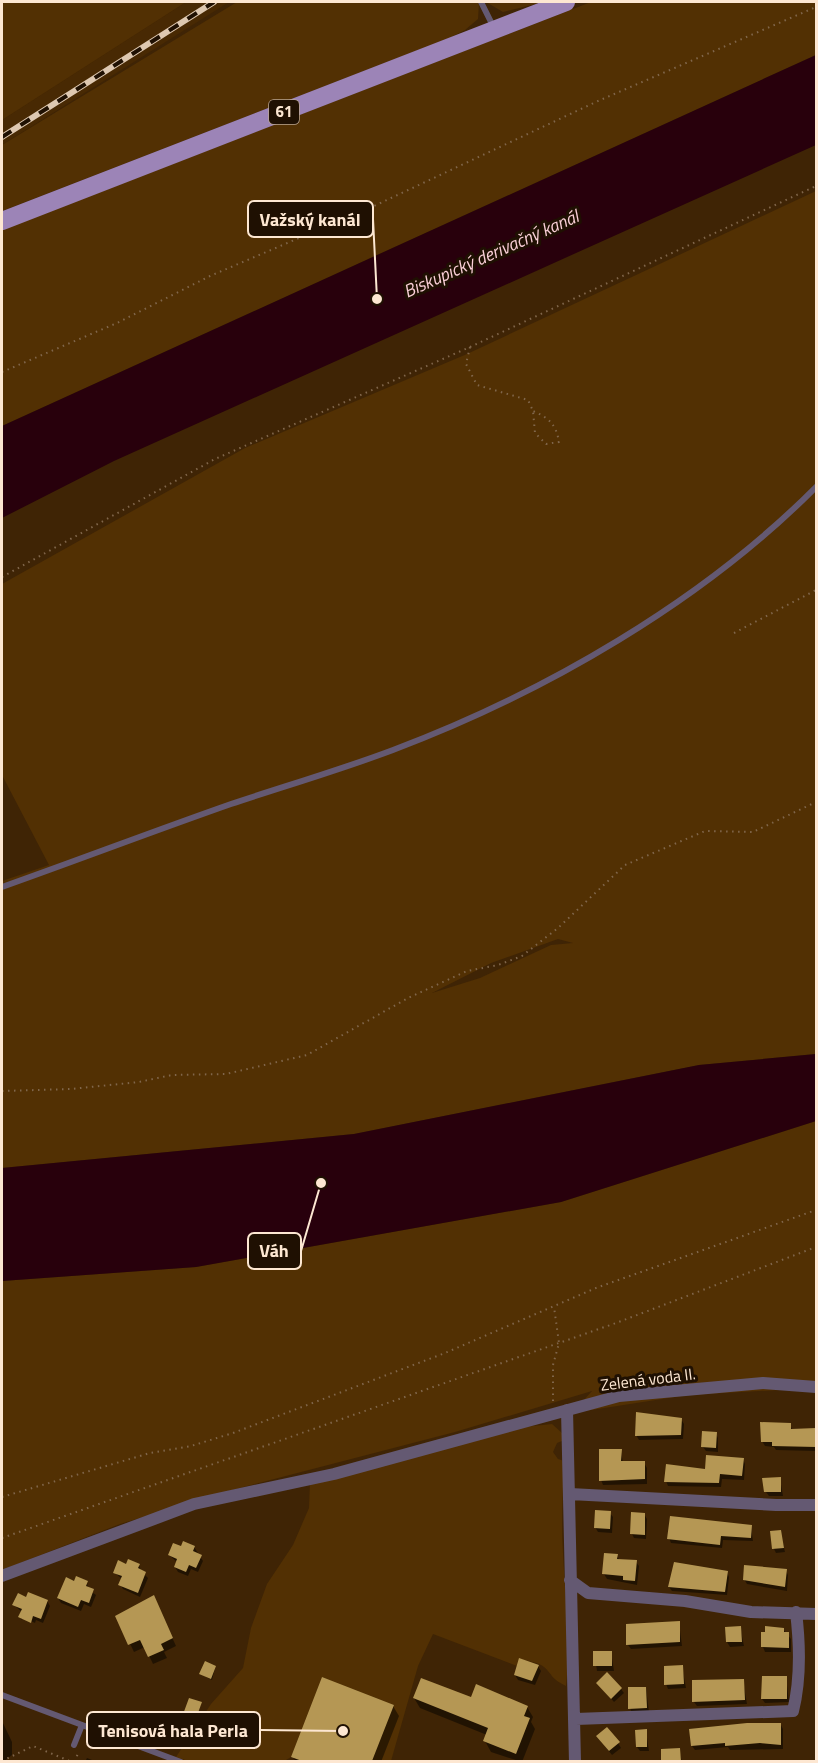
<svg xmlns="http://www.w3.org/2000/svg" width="818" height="1763" font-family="'Titillium Web',sans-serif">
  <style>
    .built { fill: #482903 }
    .green { fill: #523003; fill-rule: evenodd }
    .water { fill: #28000c }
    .shadow { fill: #0007 }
    .building { fill: #b59754 }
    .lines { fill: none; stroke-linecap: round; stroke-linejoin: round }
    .path { stroke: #80664b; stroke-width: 2; stroke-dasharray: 1.5 4.5; stroke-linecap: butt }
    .lane { stroke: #645972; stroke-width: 6 }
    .street { stroke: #645972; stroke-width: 12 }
    .primary { stroke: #9c84b7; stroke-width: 18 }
    .rail-casing { stroke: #dec8b1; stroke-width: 6 }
    .rail { stroke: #1f1002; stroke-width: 4; stroke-dasharray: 11; stroke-linecap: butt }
    .labels { text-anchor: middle; stroke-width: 6; stroke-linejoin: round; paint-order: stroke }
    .shield { fill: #1f1002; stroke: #baa694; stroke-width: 1.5 }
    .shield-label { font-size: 15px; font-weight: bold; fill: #fde7d2 }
    .street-label { font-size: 16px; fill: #fde7d2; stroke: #1f1002 }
    .water-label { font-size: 18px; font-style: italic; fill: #facfd7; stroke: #1f1002 }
    .leader { fill: none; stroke: #fde7d2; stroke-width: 2 }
    .callout-dot { fill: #fde7d2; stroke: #1f1002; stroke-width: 2 }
    .callout { fill: #1f1002; stroke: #fde7d2; stroke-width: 2 }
    .callout-label { font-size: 18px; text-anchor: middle; font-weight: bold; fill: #fde7d2 }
  </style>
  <rect width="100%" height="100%" fill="#3f2405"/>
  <path class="built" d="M186 2H229L2 145V120Z"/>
  <path class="green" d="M2 2H186L2 120Z
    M237 2 479 3 478 19 465 30 449 38 2 211V145Z
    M486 2H544L503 12Z
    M591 2H816V55L2 426V230Z
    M816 191V1054L699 1065 354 1134 2 1168V881L49 865 2 775V584L245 448 467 354ZM558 939 573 943 551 945 480 978 432 993 491 963Z
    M816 1121V1393L796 1389 688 1395 572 1413 592 1391 455 1432 232 1490 120 1524 2 1570V1281L196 1267 561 1202Z
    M552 1424 562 1433V1441L557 1443 553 1452 558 1459 564 1461C563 1491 561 1522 563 1553 565 1598 571 1641 566 1686 550 1678 554 1676 544 1667 538 1662 527 1661 520 1659L517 1666 433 1634 418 1666 391 1761H372L394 1705 322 1677 291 1757 286 1760 289 1761 191 1762 176 1757 211 1704 243 1668 251 1628 267 1584 293 1545 309 1508 310 1483 523 1427Z"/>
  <path class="water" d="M816 55V145L114 461 2 518V426Z
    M816 1054V1121L561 1202 196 1267 2 1281V1168L354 1134 699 1065Z"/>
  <path class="shadow" d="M681 1419 684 1424 683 1439 639 1440 636 1435Z
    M790 1425 793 1431 816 1430V1451L776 1450 774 1447 765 1446 762 1441Z
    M716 1434 718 1438V1452L706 1451 703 1447Z
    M621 1451 623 1463H644L647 1468V1484L603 1485 601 1480Z
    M743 1459 745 1464 744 1480 722 1479 721 1487 668 1486 666 1481Z
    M780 1479 783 1496H769L766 1492Z
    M610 1513 613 1517 612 1533 598 1532 595 1527Z
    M644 1514 647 1519 646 1539 634 1538 632 1534Z
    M751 1527 753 1541 723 1540 722 1548 671 1543 669 1538Z
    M780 1531 785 1552 776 1553 774 1549Z
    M194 1547 203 1561 198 1572 191 1569 188 1576 178 1572 175 1567 177 1562 169 1555Z
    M617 1556 620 1561 636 1562 639 1566 637 1585 607 1579 604 1574Z
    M675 1563 727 1572 729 1577 727 1595 672 1591 669 1587Z
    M139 1565 141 1571 148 1578 140 1597 123 1589 120 1584 122 1579 114 1572 127 1566Z
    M786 1571 788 1575 787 1591 747 1584 744 1579Z
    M87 1582 88 1589 96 1595 91 1607 84 1604 81 1611 61 1603 58 1598 75 1583Z
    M27 1599 47 1601 50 1606 43 1623 36 1620 35 1623 22 1617V1620L20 1617 22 1612 14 1605Z
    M157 1605 176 1646 164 1652 167 1658 153 1664 145 1647 134 1652 117 1617Z
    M679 1623 682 1646 631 1649 628 1645Z
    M740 1627 744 1646 730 1647 727 1642Z
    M783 1629 791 1639V1652H765L763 1647Z
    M594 1652H611L614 1671H597Z
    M538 1666 541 1671 535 1685 518 1680 515 1675Z
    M682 1667 686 1688 668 1689 666 1684Z
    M215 1668 212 1680 201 1674Z
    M786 1677 789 1702 765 1703 762 1699Z
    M743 1681 747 1704 697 1706 694 1702Z
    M598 1683 621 1689 624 1693 614 1702Z
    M646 1688 649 1712 632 1713 630 1708Z
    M414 1698 472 1699 527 1707 533 1717 531 1722 535 1729 522 1762 491 1752 485 1741 487 1735 420 1708Z
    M201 1704 195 1722 184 1718 183 1717Z
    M393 1706 399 1716 381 1762H296L293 1757Z
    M2 1721 12 1742V1755L3 1762Z
    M781 1725 783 1729V1749L730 1750 728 1747 695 1750 692 1746Z
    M646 1731 649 1751H640L637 1747Z
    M601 1741 618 1743 621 1748 612 1755Z
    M663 1750H679L682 1762H663Z
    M87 1758 97 1762H85Z"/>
  <path class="building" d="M636 1412 682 1418 681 1435 635 1436Z
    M760 1422 791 1423V1429L816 1428V1447L772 1446V1442H761Z
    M702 1431 717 1432 716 1448 701 1447Z
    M599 1449H622L621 1461H645V1479L599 1481Z
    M706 1455 744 1458 742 1476 720 1474 719 1483 664 1482 666 1464 705 1469Z
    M781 1477V1492H764L762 1478Z
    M595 1510 611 1511 610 1529 594 1528Z
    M631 1512 645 1513V1535L630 1534Z
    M670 1516 752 1525 751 1538 721 1536 720 1545 667 1539Z
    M781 1530 784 1548 772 1549 770 1531Z
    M183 1541 195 1546 193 1551 202 1555 196 1568 189 1565 186 1572 174 1567 177 1559 168 1555 173 1543 181 1546Z
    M604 1553 618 1554 617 1559 637 1560 635 1581 623 1580V1576L602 1574Z
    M128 1559 140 1564 138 1568 146 1572 138 1593 118 1585 122 1576 113 1573 118 1560 126 1564Z
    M674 1562 728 1571 725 1592 668 1587Z
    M744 1565 787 1569 785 1587 743 1580Z
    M76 1576 88 1581 86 1586 94 1589 89 1603 81 1600 78 1607 57 1598 66 1577 74 1581Z
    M28 1592 48 1600 41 1619 33 1616 31 1623 18 1617 22 1609 12 1605 18 1593 26 1597Z
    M154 1595 173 1638 161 1644 164 1650 148 1657 140 1640 128 1645 115 1616Z
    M680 1621V1642L626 1645V1624Z
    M741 1626 742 1642H726L725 1627Z
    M765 1626 784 1628V1632H789V1648L761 1647V1632H765Z
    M593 1651H612V1666H593Z
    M519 1658 539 1665 532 1681 514 1675Z
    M205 1661 216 1666 211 1679 199 1674Z
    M683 1665 684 1684 664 1685V1666Z
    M607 1672 622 1688 611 1699 596 1683Z
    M762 1676H787V1699H761Z
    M322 1677 394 1705 372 1761H302L291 1757Z
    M421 1678 471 1697 476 1684 528 1706 524 1716 530 1718 516 1754 483 1741 488 1728 413 1698Z
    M744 1679 745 1700 692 1702V1680Z
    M628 1687H646L647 1708 628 1709Z
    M189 1698 202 1702 195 1721 182 1717Z
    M747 1723H781V1745L760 1743 725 1746V1743L691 1746 689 1729Z
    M607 1727 620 1742 609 1751 596 1736Z
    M647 1729V1747H636L635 1730Z
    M680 1748 681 1761H661V1749Z"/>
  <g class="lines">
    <path class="path" d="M470 347 466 364 477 385 528 400 533 411 535 433 546 444 559 442C556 424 549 418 533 411
      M2 372 117 323 210 276 374 206 598 101 816 7
      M2 577 215 459 470 347 816 186
      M734 633 816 590
      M2 1091 71 1089 139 1082 172 1075 226 1074 307 1055 408 998 467 971 498 965 522 956 558 928 625 865 705 831 753 832 816 802
      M553 1401V1365L559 1343 554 1307
      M2 1497 150 1453 191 1446 233 1433 445 1353 596 1288 816 1210
      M2 1538 616 1323 816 1247
      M2 1761 33 1746 72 1762
      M75 1762 78 1753"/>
    <path class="lane" d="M481 2 494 28
      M2 887C78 860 154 831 231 804 285 786 340 770 393 750 544 693 702 602 816 487
      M2 1695 181 1762
      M74 1745 82 1725"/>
    <path class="street" d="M567 1410 575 1762
      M570 1494 776 1505H816
      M2 1576 194 1504 334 1474 619 1396 763 1383 816 1387
      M570 1580 588 1593 685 1601 751 1612 816 1614
      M576 1719 793 1711C801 1679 800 1645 796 1612"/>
    <path class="primary" d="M2 221 566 2"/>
    <defs>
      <path id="rail" d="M2 137 214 2"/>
    </defs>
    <use href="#rail" class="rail-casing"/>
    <use href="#rail" class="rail"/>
  </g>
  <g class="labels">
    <rect class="shield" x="269" y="100" width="30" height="24" rx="4.5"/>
    <g class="shield-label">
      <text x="284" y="117">61</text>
    </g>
    <g class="street-label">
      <text transform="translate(648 1379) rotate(-7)" y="6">Zelená voda II.</text>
    </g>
    <g class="water-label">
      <text transform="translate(491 254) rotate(-24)" y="6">Biskupický derivačný kanál</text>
    </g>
  </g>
  <path class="leader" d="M377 299L373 219M321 1183L301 1251M343 1731L260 1730"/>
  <g class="callout-dot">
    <circle cx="377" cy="299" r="6"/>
    <circle cx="321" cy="1183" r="6"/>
    <circle cx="343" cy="1731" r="6"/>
  </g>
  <g class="callout">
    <rect x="248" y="201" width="125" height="36" rx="6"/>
    <rect x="248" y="1233" width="53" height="36" rx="6"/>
    <rect x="87" y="1712" width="173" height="36" rx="6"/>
  </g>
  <g class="callout-label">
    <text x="310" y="226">Važský kanál</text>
    <text x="274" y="1257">Váh</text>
    <text x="173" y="1737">Tenisová hala Perla</text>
  </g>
  <rect width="818" height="1763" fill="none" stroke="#fde7d2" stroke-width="6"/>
</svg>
